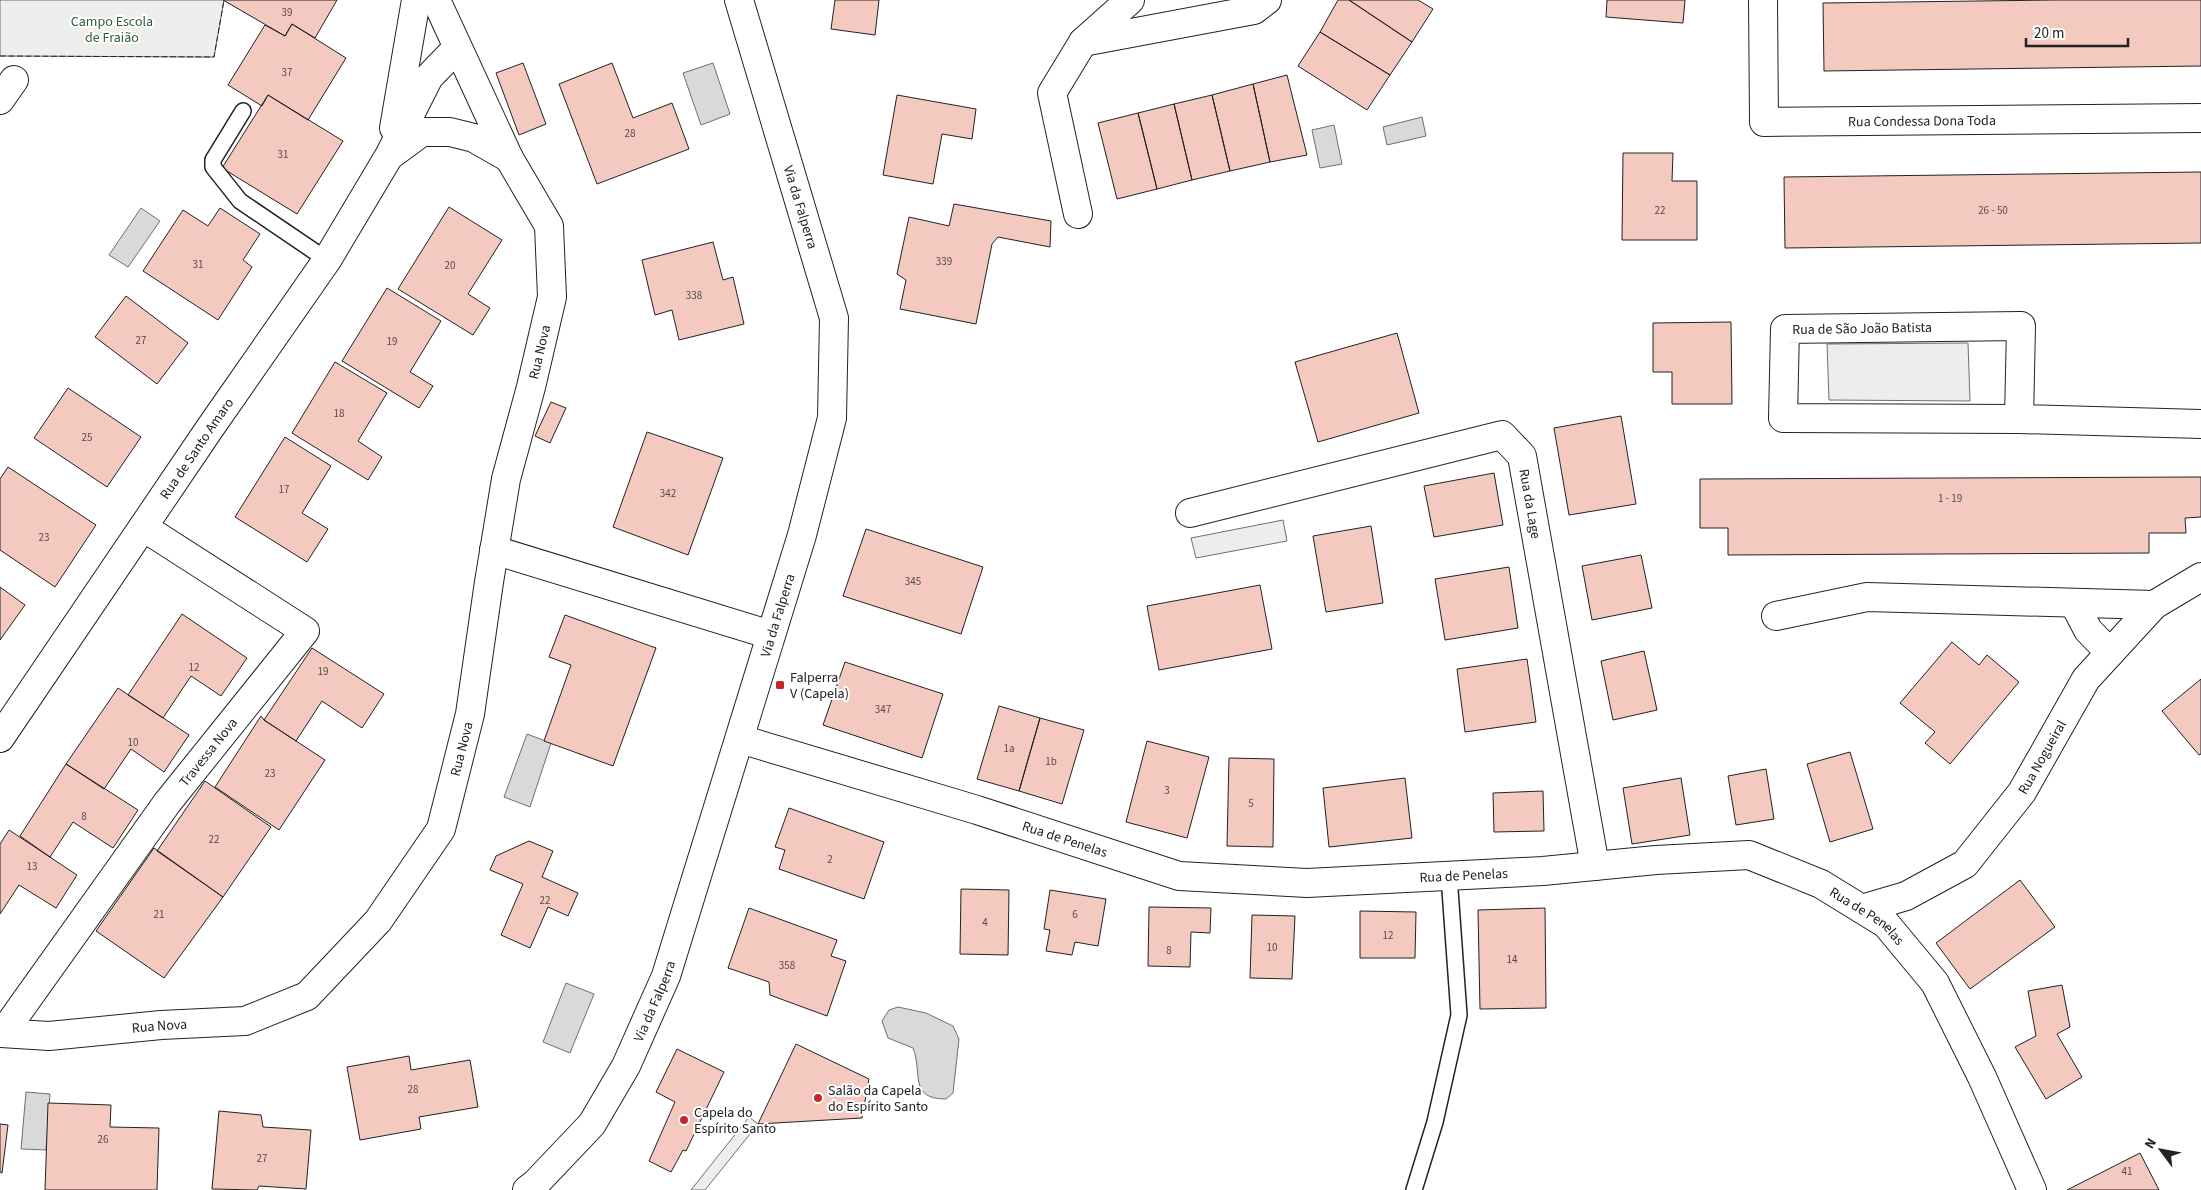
<svg xmlns="http://www.w3.org/2000/svg" width="2201" height="1190" font-family="'Source Sans 3',sans-serif">
  <style>
    .green { fill: #eee; stroke: #6f6f6f }
    .parking { fill: #ededed; stroke: #6f6f6f }
    .water { fill: #d9d9d9; stroke: #6f6f6f }
    .building { fill: #f3c9c0; stroke: #222 }
    .lines { fill: none; stroke-linecap: round; stroke-linejoin: round }
    .service-casing { stroke: #222; stroke-width: 18 }
    .minor-casing { stroke: #222; stroke-width: 30 }
    .secondary-casing { stroke: #222; stroke-width: 30 }
    .service { stroke: #fff; stroke-width: 15 }
    .minor { stroke: #fff; stroke-width: 28 }
    .secondary { stroke: #fff; stroke-width: 28 }
    .fence { stroke: #222; stroke-width: 1; stroke-dasharray: 6 2.5; stroke-linecap: butt }
    .poi-dot { fill: #c62828; stroke: #fff; stroke-width: 2 }
    .labels { text-anchor: middle; stroke-width: 4; stroke-linejoin: round; paint-order: stroke }
    .number-label { font-size: 11px; fill: #564c4a }
    .park-label { font-size: 14px; fill: #2f5e38; stroke: #fff }
    .street-label { font-size: 14px; fill: #222; stroke: #fff }
    .poi-label { font-size: 14px; fill: #222; stroke: #fff; text-anchor: start }
  </style>
  <rect width="100%" height="100%" fill="#fff"/>
  <path class="green" d="M0 0H224L214 57 0 56Z
    M749 1117 758 1124 705 1190H691Z"/>
  <path class="parking" d="M1968 343 1970 401 1829 400 1827 344Z
    M1283 520 1287 541 1196 558 1191 538Z"/>
  <path class="water" d="M713 63 730 114 701 125 683 73Z
    M1422 117 1426 136 1387 145 1383 127Z
    M1334 125 1342 164 1320 168 1312 130Z
    M141 208 160 221 128 267 109 255Z
    M527 734 551 743 530 807 504 797Z
    M566 983 594 994 570 1053 543 1042Z
    M898 1007 926 1013 953 1026 959 1039 953 1093 946 1099C908 1099 923 1073 913 1048L888 1038 882 1021 889 1010Z
    M26 1092 50 1094 46 1150 21 1149Z"/>
  <path class="building" d="M223 0H337L315 38 292 24 285 36Z
    M835 0H879L875 35 831 29Z
    M1338 0H1349L1412 42 1390 75 1320 32Z
    M1349 0H1418L1433 9 1412 42Z
    M1607 0H1685L1683 23 1606 17Z
    M2055 0H2201V66L1824 71 1823 3Z
    M292 24 346 58 308 120 268 95 262 106 228 85 265 25 285 36Z
    M1320 32 1390 75 1367 110 1298 66Z
    M523 63 546 124 519 135 496 73Z
    M612 63 633 118 672 103 689 149 597 184 559 84Z
    M1287 75 1307 155 1270 162 1253 84Z
    M1253 84 1270 162 1230 171 1212 95Z
    M268 95 343 141 297 214 222 168Z
    M897 95 976 109 972 139 942 134 933 184 883 175Z
    M1212 95 1230 171 1192 180 1174 104Z
    M1174 104 1192 180 1157 189 1138 113Z
    M1138 113 1157 189 1117 199 1098 123Z
    M1623 153H1673L1672 181H1697V240H1622Z
    M2201 172V243L1785 248 1784 177Z
    M954 204 1051 221 1050 247 998 237 992 244 976 324 900 309 906 280 897 274 909 217 949 226Z
    M449 207 502 240 468 294 490 308 473 335 398 289Z
    M220 208 260 234 243 260 252 267 218 320 143 271 183 210 208 226Z
    M713 242 723 280 733 277 744 324 679 340 672 310 655 315 642 260Z
    M387 288 441 321 410 372 433 386 419 408 342 361Z
    M126 296 188 343 157 384 95 337Z
    M1731 322 1732 404H1672V372H1653V323Z
    M1397 333 1419 413 1318 442 1295 362Z
    M335 362 387 393 358 441 382 457 368 480 292 433Z
    M68 388 141 437 107 487 34 438Z
    M551 402 566 408 550 443 535 436Z
    M1621 416 1636 504 1569 515 1554 428Z
    M647 432 723 458 688 555 613 527Z
    M285 437 331 466 302 513 328 529 307 562 235 517Z
    M8 467 96 525 55 587 0 550V479Z
    M1494 473 1503 525 1434 537 1424 486Z
    M2201 477V517L2185 518 2186 533H2149V553L1728 555V528H1700V479Z
    M1371 526 1383 603 1326 612 1313 536Z
    M866 529 983 567 961 634 843 596Z
    M1641 555 1652 608 1592 620 1582 566Z
    M1509 567 1518 628 1445 640 1435 579Z
    M1260 585 1272 649 1159 670 1147 606Z
    M0 587 25 605 0 640Z
    M182 614 247 658 221 696 191 676 163 718 128 695Z
    M565 615 656 648 613 766 544 741 571 665 549 657Z
    M1952 642 1979 665 1987 655 2019 682 1950 764 1925 743 1935 732 1900 703Z
    M312 648 384 694 362 728 322 701 296 741 264 720Z
    M1644 651 1657 710 1613 720 1601 661Z
    M1527 659 1536 722 1465 732 1457 669Z
    M845 662 943 694 922 758 823 725Z
    M2201 679V754L2199 755 2162 711Z
    M118 688 189 735 164 772 131 749 104 789 66 764Z
    M999 706 1040 718 1019 791 977 779Z
    M261 716 264 720 325 760 279 830 215 787Z
    M1040 718 1084 730 1062 804 1019 791Z
    M1147 741 1209 757 1187 838 1126 822Z
    M1850 752 1873 829 1830 842 1807 764Z
    M1229 758 1274 759 1273 847 1227 846Z
    M66 764 138 810 113 848 73 822 50 857 20 836Z
    M1766 769 1774 819 1736 825 1728 776Z
    M1405 778 1412 838 1329 847 1323 788Z
    M1681 778 1690 835 1632 844 1623 788Z
    M205 781 271 827 223 897 157 851Z
    M1543 791 1544 831 1494 832 1493 793Z
    M789 808 884 842 864 899 779 869 785 850 775 847Z
    M9 830 77 875 56 908 19 885 0 914V844Z
    M529 841 553 851 542 877 578 893 568 916 548 907 530 948 501 935 523 884 490 870 496 856Z
    M154 848 223 897 164 978 96 931Z
    M2020 880 2055 927 1970 989 1936 943Z
    M961 889 1009 890 1008 955 960 954Z
    M1050 890 1106 899 1098 946 1075 942 1072 955 1046 951 1050 930 1044 929Z
    M1149 907 1211 908 1210 933 1191 932 1190 967 1148 966Z
    M749 908 837 940 831 956 846 961 827 1016 770 995 769 982 728 968Z
    M1545 908 1546 1008 1480 1009 1478 910Z
    M1360 911 1416 912 1415 958H1360Z
    M1252 915 1295 916 1292 979 1250 978Z
    M2062 985 2070 1027 2057 1034 2082 1077 2046 1099 2015 1047 2036 1036 2028 991Z
    M796 1044 869 1079 862 1118 758 1124Z
    M677 1049 724 1072 686 1151 683 1150 671 1172 649 1161 675 1102 656 1092Z
    M409 1056 411 1070 470 1060 478 1107 419 1117 421 1129 360 1140 347 1067Z
    M48 1103 111 1105 110 1127 159 1128 157 1190H45Z
    M219 1111 261 1115 263 1127 311 1130 306 1189 259 1186 257 1190 212 1189Z
    M0 1124 8 1125 2 1173 0 1172Z
    M2140 1153 2159 1190H2067Z"/>
  <g class="lines">
    <defs>
      <path id="service" d="M243 111 213 160V167L240 201 327 260
        M1414 1190 1435 1122 1459 1015 1449 876"/>
      <g id="minor">
        <path id="s1" d="M1763 0 1764 122 2201 118"/>
        <path d="M1083 42 1254 10 1267 0"/>
        <path d="M0 100 14 80"/>
        <path d="M394 128 416 0"/>
        <path d="M392 154 422 132H450L474 138 509 158 436 0"/>
        <path d="M1078 214 1052 93 1083 42 1130 0"/>
        <path d="M2019 419 2021 326 1785 329 1783 418 2019 419 2201 424"/>
        <path id="s2" d="M1190 513 1502 435 1522 456 1595 866"/>
        <path d="M494 550 771 635"/>
        <path d="M2074 603 2088 630 2110 653"/>
        <path d="M1776 616 1867 597 2154 605"/>
        <path id="s3" d="M0 738 210 428 327 260 389 156 429 77 457 48"/>
        <path id="s4" d="M740 739 977 810 1179 876 1307 883 1543 871 1656 860 1749 855 1821 884 1886 924 1935 983 1982 1077 2032 1190"/>
        <path id="s5" d="M1862 909 1906 896 1965 864 2022 792 2086 679 2154 605 2201 577"/>
        <path id="s6" d="M0 1033 49 1036 161 1025 245 1021 307 996 378 921 441 829 470 714 489 582 506 479 531 387 552 297 549 226 509 158"/>
        <path id="s7" d="M3 1033 167 803 305 631 143 527"/>
      </g>
      <g id="secondary">
        <path id="s8" d="M527 1190 536 1183 592 1124 626 1066 666 976 802 535 832 418 834 318 739 0"/>
      </g>
    </defs>
    <use href="#service" class="service-casing"/>
    <use href="#minor" class="minor-casing"/>
    <use href="#secondary" class="secondary-casing"/>
    <use href="#service" class="service"/>
    <use href="#minor" class="minor"/>
    <use href="#secondary" class="secondary"/>
    <path class="fence" d="M0 56 214 57 224 0"/>
  </g>
  <g class="poi-dot">
    <rect x="775" y="680" width="10" height="10" rx="2.5"/>
    <circle cx="818" cy="1098" r="5"/>
    <circle cx="684" cy="1120" r="5"/>
  </g>
  <g class="labels">
    <g class="number-label">
      <text x="287" y="16">39</text>
      <text x="287" y="76">37</text>
      <text x="630" y="137">28</text>
      <text x="283" y="158">31</text>
      <text x="1660" y="214">22</text>
      <text x="1993" y="214">26 - 50</text>
      <text x="944" y="265">339</text>
      <text x="198" y="268">31</text>
      <text x="450" y="269">20</text>
      <text x="694" y="299">338</text>
      <text x="141" y="344">27</text>
      <text x="392" y="345">19</text>
      <text x="339" y="417">18</text>
      <text x="87" y="441">25</text>
      <text x="284" y="493">17</text>
      <text x="668" y="497">342</text>
      <text x="1950" y="502">1 - 19</text>
      <text x="44" y="541">23</text>
      <text x="913" y="585">345</text>
      <text x="194" y="671">12</text>
      <text x="323" y="675">19</text>
      <text x="883" y="713">347</text>
      <text x="133" y="746">10</text>
      <text x="1009" y="752">1a</text>
      <text x="1051" y="765">1b</text>
      <text x="270" y="777">23</text>
      <text x="1167" y="794">3</text>
      <text x="1251" y="807">5</text>
      <text x="84" y="820">8</text>
      <text x="214" y="843">22</text>
      <text x="830" y="863">2</text>
      <text x="32" y="870">13</text>
      <text x="545" y="904">22</text>
      <text x="159" y="918">21</text>
      <text x="1075" y="918">6</text>
      <text x="985" y="926">4</text>
      <text x="1388" y="939">12</text>
      <text x="1272" y="951">10</text>
      <text x="1169" y="954">8</text>
      <text x="1512" y="963">14</text>
      <text x="787" y="969">358</text>
      <text x="413" y="1093">28</text>
      <text x="103" y="1143">26</text>
      <text x="262" y="1162">27</text>
      <text x="2127" y="1175">41</text>
    </g>
    <g class="park-label">
      <text x="112" y="26">Campo Escola<tspan x="112" dy="16">de Fraião</tspan></text>
    </g>
    <g class="street-label">
      <text dy="5" stroke="none"><textPath href="#s1" startOffset="280">Rua Condessa Dona Toda</textPath></text>
      <text transform="translate(801 207) rotate(73)" y="5">Via da Falperra</text>
      <text transform="translate(1862 328) rotate(-1)" y="5">Rua de São João Batista</text>
      <text dy="5" stroke="none"><textPath href="#s6" startOffset="1015">Rua Nova</textPath></text>
      <text dy="5" stroke="none"><textPath href="#s3" startOffset="350">Rua de Santo Amaro</textPath></text>
      <text dy="5" stroke="none"><textPath href="#s2" startOffset="399">Rua da Lage</textPath></text>
      <text dy="5" stroke="none"><textPath href="#s8" startOffset="636">Via da Falperra</textPath></text>
      <text dy="5" stroke="none"><textPath href="#s6" startOffset="610">Rua Nova</textPath></text>
      <text dy="5" stroke="none"><textPath href="#s7" startOffset="348">Travessa Nova</textPath></text>
      <text dy="5" stroke="none"><textPath href="#s5" startOffset="245">Rua Nogueiral</textPath></text>
      <text dy="5" stroke="none"><textPath href="#s4" startOffset="340">Rua de Penelas</textPath></text>
      <text dy="5" stroke="none"><textPath href="#s4" startOffset="745">Rua de Penelas</textPath></text>
      <text dy="5" stroke="none"><textPath href="#s4" startOffset="1165">Rua de Penelas</textPath></text>
      <text dy="5" stroke="none"><textPath href="#s8" startOffset="231">Via da Falperra</textPath></text>
      <text dy="5" stroke="none"><textPath href="#s6" startOffset="160">Rua Nova</textPath></text>
    </g>
    <g class="poi-label">
      <text x="790" y="682">Falperra<tspan x="790" dy="16">V (Capela)</tspan></text>
      <text x="828" y="1095">Salão da Capela<tspan x="828" dy="16">do Espírito Santo</tspan></text>
      <text x="694" y="1117">Capela do<tspan x="694" dy="16">Espírito Santo</tspan></text>
    </g>
  </g>
  <g transform="translate(2161 1150) rotate(302)" stroke="#ffffff" stroke-width="4" paint-order="stroke">
  <path d="M0-4L9 19L0 12L-9 19Z" fill="#222222"/>
  <text y="-8" font-size="14" font-weight="bold" text-anchor="middle" fill="#222222">N</text>
  </g>
  <path d="M2026 38v8h102v-8" fill="none" stroke="#222222" stroke-width="2.5"/>
  <text x="2034" y="38" font-size="15" fill="#222222" stroke="#ffffff" stroke-width="4" paint-order="stroke">20 m</text>
</svg>
